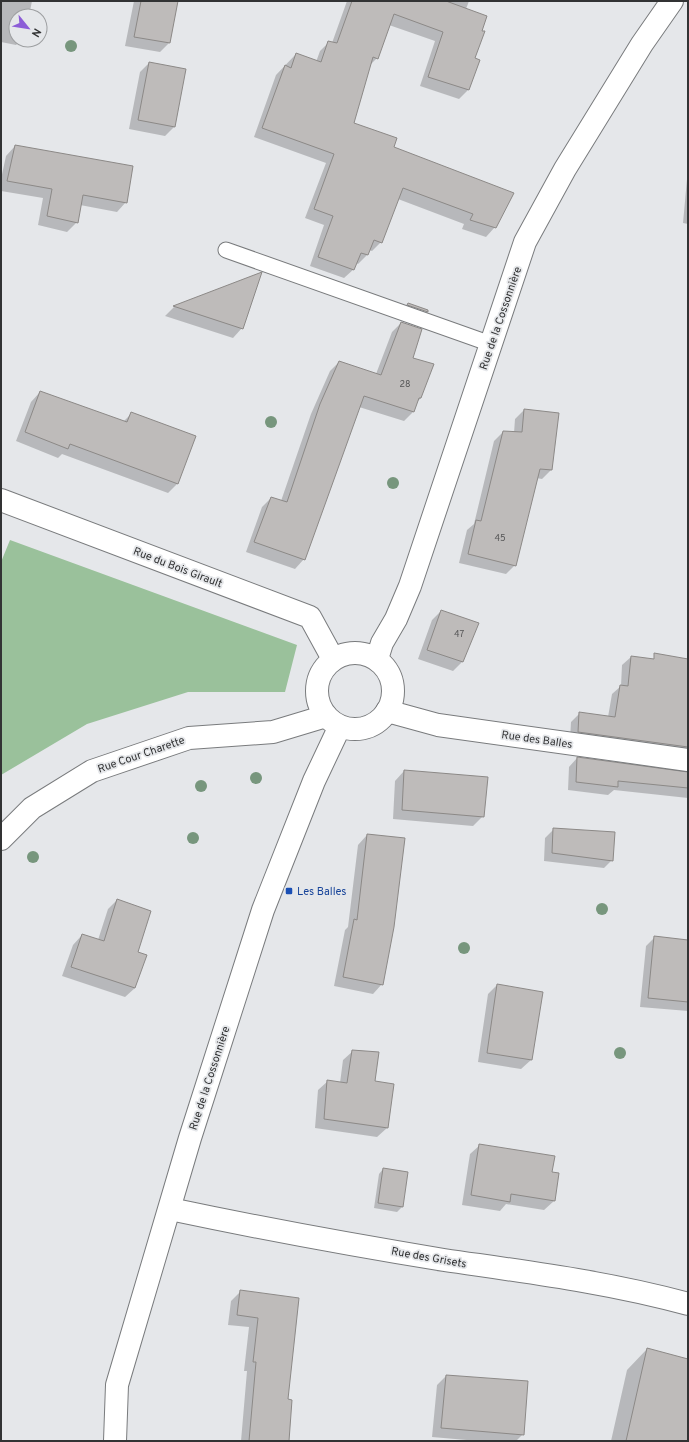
<svg xmlns="http://www.w3.org/2000/svg" width="689" height="1442" font-family="Overpass,sans-serif">
  <style>
    .grass { fill: #9ac19b }
    .shadow { fill: #0003 }
    .building { fill: #bebbba; stroke: #8c8987 }
    .lines { fill: none; stroke-linecap: round; stroke-linejoin: round }
    .lane-casing { stroke: #797b7d; stroke-width: 17 }
    .street-casing { stroke: #797b7d; stroke-width: 24 }
    .secondary-casing { stroke: #797b7d; stroke-width: 24 }
    .lane { stroke: #fff; stroke-width: 15 }
    .street { stroke: #fff; stroke-width: 22 }
    .secondary { stroke: #fff; stroke-width: 22 }
    .tree { fill: #77967d }
    .transit-dot { fill: #1a4fb4; stroke: #e5e7ea; stroke-width: 1.5 }
    .labels { text-anchor: middle; stroke-width: 3.5; stroke-linejoin: round; paint-order: stroke }
    .number-label { font-size: 9px; fill: #555556 }
    .street-label { font-size: 11px; fill: #323334; stroke: #e5e7ea }
    .transit-label { font-size: 11px; fill: #164399; stroke: #e5e7ea; text-anchor: start }
  </style>
  <rect width="100%" height="100%" fill="#e5e7ea"/>
  <path class="grass" d="M10 540 297 645 285 692H188L87 724 1 775V562Z"/>
  <path class="shadow" d="M1 1H32L29 16H16V40H21L16 45 1 42Z
    M134 1H177L169 43 160 52 125 46Z
    M347 1H469L466 9 474 59 479 61 468 90 459 99 420 86 435 41 389 25 377 58 370 65 352 124 393 148 495 227 486 237 462 229 464 224 398 199 381 242 372 251 369 250 367 255 358 264 356 263 354 269 344 278 310 266 324 225 305 218 326 163 254 137 276 75 296 54 316 62 320 51 329 42 332 43Z
    M149 63 174 127 165 136 129 129 140 72Z
    M15 146 126 202 117 212 80 205 77 222 67 232 38 225 43 198 1 191V179L6 156Z
    M688 168V224L683 223Z
    M260 274 242 328 233 338 165 316 174 307Z
    M401 323 421 398 417 402 413 412 404 421 359 407 304 559 295 569 246 552 262 507 271 498 281 501 311 414 330 371 339 362 376 374 392 332Z
    M40 392 123 422 131 414 195 437 177 484 168 493 62 454 58 458 16 441 31 402Z
    M524 410 558 414 551 470 542 479 536 478 515 565 506 574 459 563 467 530 474 524 494 441 503 432 514 433 515 419Z
    M441 611 463 661 453 671 418 659 432 620Z
    M631 657 688 669V760L570 740 571 722 580 713 608 717 612 694 621 686 622 665Z
    M577 758 688 773V798L614 790 608 795 568 790 569 767Z
    M404 771 483 816 473 826 393 819 395 781Z
    M554 829 612 860 604 868 544 861 545 838Z
    M367 835 382 984 373 994 334 986 345 930 348 927 358 845Z
    M117 900 137 953 135 988 125 997 62 976 73 945 82 935 98 940 108 909Z
    M655 937 688 941V1011L640 1007 646 946Z
    M497 985 531 1060 521 1069 478 1062 488 994Z
    M353 1051 374 1082 393 1085 387 1128 377 1137 315 1128 318 1090 328 1081 340 1083 343 1060Z
    M480 1145 551 1173 554 1201 544 1210 506 1204 500 1211 462 1205 470 1154Z
    M383 1169 407 1173 402 1207 397 1212 374 1208 379 1174Z
    M241 1291 298 1299 287 1400 288 1441H241L247 1371H244L249 1327 228 1325 231 1301Z
    M647 1349 688 1360V1441H611L627 1370Z
    M446 1376 523 1434 516 1441H478L432 1437 437 1385Z"/>
  <path class="building" d="M141 1H178L170 43 134 37Z
    M352 1H446L487 16 482 31H485L475 58 480 60 469 90 428 77 443 32 394 14 378 59 373 57 354 123 397 138 394 147 514 193 496 228 470 220 473 214 403 188 382 243 374 240 368 255 361 253 354 270 318 257 333 216 314 209 334 154 262 128 285 65 291 68 296 53 321 62 328 41 337 43Z
    M149 62 186 69 175 127 138 120Z
    M15 145 133 166 127 203 83 195 78 223 47 216 52 189 7 181Z
    M262 272 243 329 173 306Z
    M408 303 428 310V312L407 305Z
    M401 322 422 329 413 358 434 364 421 398H419L414 412 364 396 305 560 254 542 271 497 287 502 320 404 339 361 381 375Z
    M40 391 127 422 131 412 196 436 178 484 70 444 68 449 25 432Z
    M524 409 559 413 552 470 540 469 516 566 468 554 476 520 481 521 503 431 522 432Z
    M441 610 479 623 463 662 427 650Z
    M654 653 688 659V747L578 732 579 712 615 717 620 685 628 686 631 656 654 659Z
    M577 757 688 772V788L618 781V787L576 782Z
    M404 770 488 777 484 817 402 810Z
    M553 828 615 832 613 861 552 853Z
    M367 834 405 838 394 927 383 985 343 977 354 919 357 920Z
    M117 899 151 911 138 952 147 955 135 988 71 967 82 934 104 941Z
    M654 936 688 940V1002L648 998Z
    M497 984 543 992 532 1060 487 1053Z
    M352 1050 379 1052 375 1081 394 1084 388 1128 324 1119 327 1080 347 1083Z
    M479 1144 555 1156 552 1172 559 1173 555 1201 511 1194 510 1202 471 1195Z
    M383 1168 408 1172 403 1207 378 1203Z
    M240 1290 299 1298 288 1399 292 1400 289 1441H249L256 1362H253L258 1318 237 1315Z
    M647 1348 688 1359V1441H626Z
    M446 1375 528 1381 524 1435 441 1428Z"/>
  <g class="lines">
    <defs>
      <path id="lane" d="M226 250 491 344"/>
      <path id="street" d="M387 711 438 725 688 760
        M1 839 32 808 92 771 189 738 273 732 326 716
        M170 1209C260 1228 352 1245 444 1260 526 1272 608 1282 688 1304"/>
      <path id="secondary" d="M1 500 310 617 333 659
        M317 691a38 38 0 1 1 76 0a38 38 0 1 1-76 0Z
        M377 659 382 643 396 619 410 586 525 242 565 169 642 44 672 1
        M115 1441 117 1385 190 1138 263 910 314 781 340 726"/>
    </defs>
    <use href="#lane" class="lane-casing"/>
    <use href="#street" class="street-casing"/>
    <use href="#secondary" class="secondary-casing"/>
    <use href="#lane" class="lane"/>
    <use href="#street" class="street"/>
    <use href="#secondary" class="secondary"/>
  </g>
  <g class="tree">
    <circle cx="71" cy="46" r="6"/>
    <circle cx="271" cy="422" r="6"/>
    <circle cx="393" cy="483" r="6"/>
    <circle cx="256" cy="778" r="6"/>
    <circle cx="201" cy="786" r="6"/>
    <circle cx="193" cy="838" r="6"/>
    <circle cx="33" cy="857" r="6"/>
    <circle cx="602" cy="909" r="6"/>
    <circle cx="464" cy="948" r="6"/>
    <circle cx="620" cy="1053" r="6"/>
  </g>
  <rect class="transit-dot" x="285" y="887" width="8" height="8" rx="2"/>
  <g class="labels">
    <g class="number-label">
      <text x="405" y="387">28</text>
      <text x="500" y="541">45</text>
      <text x="459" y="637">47</text>
    </g>
    <g class="street-label">
      <text transform="translate(500 318) rotate(-71)" y="4">Rue de la Cossonnière</text>
      <text transform="translate(178 567) rotate(21)" y="4">Rue du Bois Girault</text>
      <text transform="translate(537 739) rotate(8)" y="4">Rue des Balles</text>
      <text transform="translate(141 754) rotate(-19)" y="4">Rue Cour Charette</text>
      <text transform="translate(209 1078) rotate(-72)" y="4">Rue de la Cossonnière</text>
      <text transform="translate(429 1257) rotate(10)" y="4">Rue des Grisets</text>
    </g>
    <g class="transit-label">
      <text x="297" y="895">Les Balles</text>
    </g>
  </g>
  <rect width="689" height="1442" fill="none" stroke="#323334" stroke-width="4"/>
  <g transform="translate(28 28) rotate(120)"><circle r="19" fill="#e5e7ea" stroke="#9d9fa1"/>
  <path d="M0-3L7 15L0 10L-7 15Z" fill="#8c5dd7"/>
  <text y="-6" font-size="11" font-weight="bold" text-anchor="middle" fill="#323334">N</text>
  </g>
</svg>
